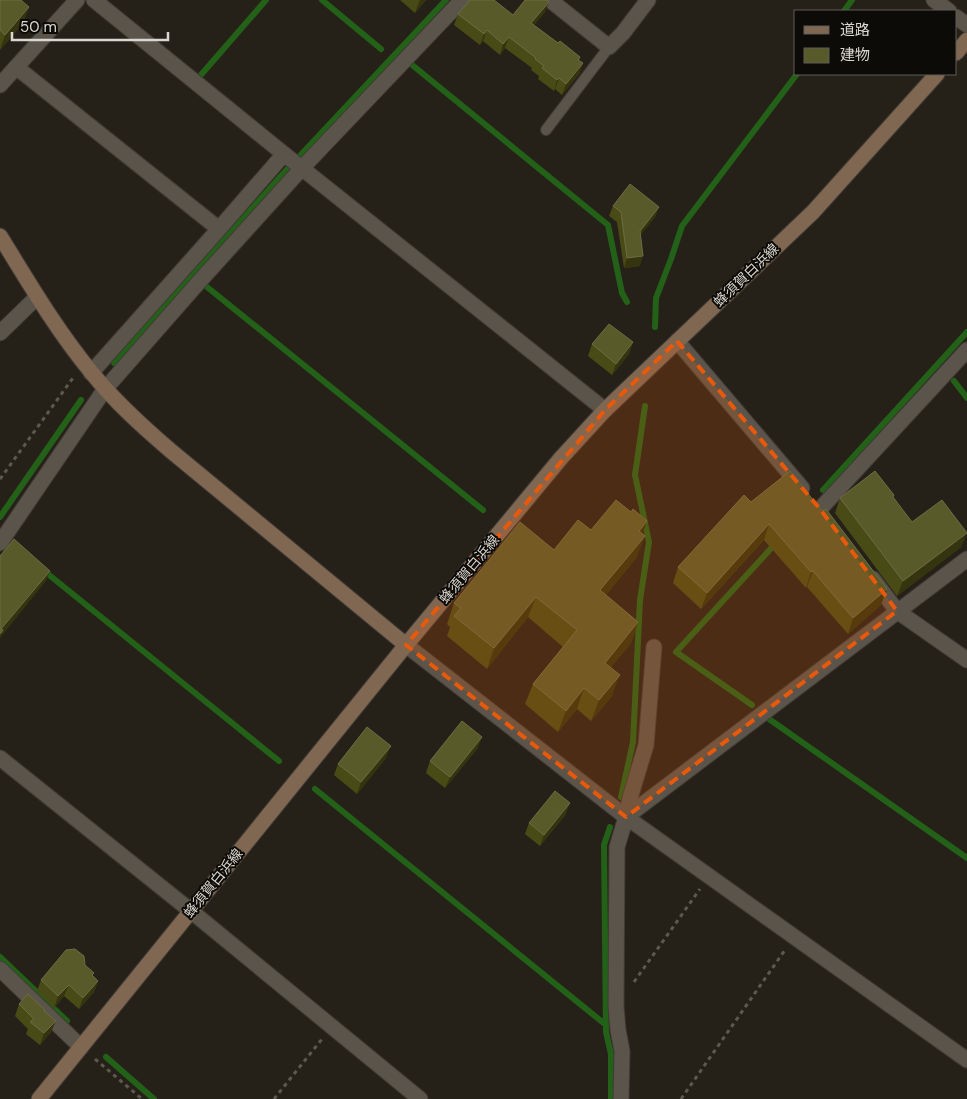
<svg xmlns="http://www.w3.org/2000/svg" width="967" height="1099" font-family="'DM Sans','Noto Sans JP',sans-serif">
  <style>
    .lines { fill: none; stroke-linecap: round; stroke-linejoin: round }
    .stream { stroke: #236118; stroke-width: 6 }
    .lane-casing { stroke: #403b35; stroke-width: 12 }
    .street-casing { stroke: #403b35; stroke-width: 17 }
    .secondary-casing { stroke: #403b35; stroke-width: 17 }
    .path { stroke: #5d5951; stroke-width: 3; stroke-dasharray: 4 4; stroke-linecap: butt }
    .lane { stroke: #5a544a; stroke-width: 10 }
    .street { stroke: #5a544a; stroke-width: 15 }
    .secondary { stroke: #7f6752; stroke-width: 15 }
    .wall { fill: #494b16 }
    .shaded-wall { fill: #34340e }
    .building { fill: #595a2a; stroke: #6d6d44 }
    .marked { fill: #e8590c; fill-opacity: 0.2; stroke: #e8590c; stroke-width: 4; stroke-dasharray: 10 6; stroke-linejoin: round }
    .labels { text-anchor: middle; stroke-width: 4; stroke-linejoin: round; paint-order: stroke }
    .street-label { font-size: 14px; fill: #dad7d1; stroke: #0d0b07 }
  </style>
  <rect width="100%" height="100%" fill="#262118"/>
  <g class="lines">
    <path class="stream" d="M322 0 381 49
      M844 11 852 0
      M411 64 608 225 622 293 627 302
      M200 76 266 0
      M207 287 483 510
      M655 327 656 298 671 259 682 226 797 74
      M114 363 280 177 446 0
      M954 381 967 398
      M823 490 967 332
      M0 517 81 400
      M43 570 279 761
      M752 705 676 652 776 543
      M769 719 967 858
      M315 789 606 1025
      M621 797 633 742 640 600 649 542 635 475 645 406
      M610 827 604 845 606 1032 611 1054V1099
      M0 957 67 1021
      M106 1057 154 1099"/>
    <defs>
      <path id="lane" d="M546 130 609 47"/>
      <path id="street" d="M94 0 284 154 605 410
        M550 0 609 47 623 33 648 0
        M934 0 949 11
        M956 17 967 25
        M16 67 219 229
        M0 85 77 0
        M0 333 37 297
        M677 341 802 488
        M91 373 219 229 284 154
        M820 509 967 350
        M0 543 105 389 198 283 302 168 462 0
        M873 579 897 611 967 660
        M406 645 626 817 967 1060
        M0 758 191 911 420 1099
        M626 817 967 559
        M0 969 81 1047
        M621 1099 622 1051 618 1030 616 1006 617 847 626 817 630 798 646 745 654 647"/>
      <path id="secondary" d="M956 53 967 40
        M0 236C29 283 57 331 92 373 115 402 143 427 171 451L406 645
        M39 1099 406 645 561 458 605 410 813 212 937 74"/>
    </defs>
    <use href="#lane" class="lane-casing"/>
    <use href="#street" class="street-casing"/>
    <use href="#secondary" class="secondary-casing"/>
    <path class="path" d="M0 479 73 378
      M634 982 700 889
      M95 1059 142 1099
      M274 1099 322 1039
      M681 1099 785 950"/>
    <use href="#lane" class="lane"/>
    <use href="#street" class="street"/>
    <use href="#secondary" class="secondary"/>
  </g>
  <path class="wall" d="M0 0 24 22 0 50Z
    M400 0H426L415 13Z
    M545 12 534 25 558 43 580 57 579 61 583 63 579 74 562 95 555 89 554 91 538 79 539 76 531 70 532 68 505 48 500 55 483 41 480 45 454 25 458 14 513 15Z
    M613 206 659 207 655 217 640 235V266L624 268 617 222 609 216Z
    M633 342 629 354 612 375 588 356 592 344Z
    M840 498H893L912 522 961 547 897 596 835 513Z
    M751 502 881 605 848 634 807 587 806 588 764 540 701 609 673 583 678 567Z
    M591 530 642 534 637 557 606 595 638 622 631 643 611 667 612 696 591 721 577 709 558 732 525 704 533 684 563 647 528 617 487 669 447 636 450 627 447 624 454 603Z
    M478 748 445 788 426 773 430 761Z
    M386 758 357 794 334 775 338 764Z
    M566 814 540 846 525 834 529 823Z
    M85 965 93 976 98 981 94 992 79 1009 64 996 54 1008 37 991 41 980Z
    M19 1004 45 1011 51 1032 40 1045 26 1034 28 1029 15 1016Z"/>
  <path class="shaded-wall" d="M420 0H426L415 13 419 2Z
    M549 2 545 12 527 34 531 23Z
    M29 7 24 22 0 50 5 35Z
    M487 30 483 41 480 45 484 34Z
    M509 37 505 48 500 55 503 44Z
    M583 63 579 74 562 95 566 84Z
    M559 78 555 89 554 91 557 80Z
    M659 207 655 217 636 241 640 231Z
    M643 256 640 266 624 268 627 258Z
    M633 342 629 354 612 375 616 364Z
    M647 521 640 542 639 531Z
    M769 524 764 540 701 609 707 593Z
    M967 533 961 547 897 596 903 581Z
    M645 536 637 557 593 611 600 590Z
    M50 571 46 581 0 638V633L1 629Z
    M813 571 807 587 806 588 811 572Z
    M887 589 881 605 848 634 853 618Z
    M536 597 528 617 487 669 494 648Z
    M638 622 631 643 597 684 605 663Z
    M620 675 612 696 591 721 599 700Z
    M584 688 577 709 558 732 566 711Z
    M482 737 478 748 445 788 450 777Z
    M391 746 386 758 357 794 361 782Z
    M570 803 566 814 540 846 544 835Z
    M98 981 94 992 79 1009 83 998Z
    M69 985 64 996 54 1008 58 996Z
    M56 1021 51 1032 40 1045 44 1033Z"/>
  <path class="building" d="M0 0H21L29 7 5 35 0 30Z
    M470 0H494L513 15 525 0H547L549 2 531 23 558 43 560 41 580 57 578 60 583 63 566 84 559 78 557 80 542 68 544 66 535 59 536 58 509 37 503 44 487 30 484 34 458 14Z
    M630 184 659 207 640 231 643 256 627 258 621 212 613 206Z
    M609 324 633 342 616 364 592 344Z
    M790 471 822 511 826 509 887 589 853 618 813 571 811 572 769 524 707 593 678 567 744 495 751 502Z
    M875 471 894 495 893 497 912 522 942 500 967 533 903 581 840 498Z
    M616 500 631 512 633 509 647 521 639 531 645 536 600 590 638 622 605 663 620 675 599 700 584 688 566 711 533 684 577 630 536 597 494 648 454 616 461 608 454 603 520 522 554 550 578 520 591 530Z
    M14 539 50 571 1 629 3 630 0 634V556Z
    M462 721 482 737 450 777 430 761Z
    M367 727 391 746 361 782 338 764Z
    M555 791 570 803 544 835 529 823Z
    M75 949 84 956 85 965 94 973 92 975 98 981 83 998 69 985 58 996 41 980 66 950Z
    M28 994 45 1010 44 1011 56 1021 44 1033 30 1022 34 1019 19 1004Z"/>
  <path class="marked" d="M677 341 820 509 897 611 626 817 406 645 605 410Z"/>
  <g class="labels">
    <g class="street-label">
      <text transform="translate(746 275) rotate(-44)" y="5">蜂須賀白浜線</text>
      <text transform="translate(469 569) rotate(-50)" y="5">蜂須賀白浜線</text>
      <text transform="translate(213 883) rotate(-51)" y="5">蜂須賀白浜線</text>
    </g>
  </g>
  <rect x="794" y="10" width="162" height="65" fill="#0d0b07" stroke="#5f5d58"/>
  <rect x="804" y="26" width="25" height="8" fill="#7f6752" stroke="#5f5d58"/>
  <text x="840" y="35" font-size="15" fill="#dad7d1">道路</text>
  <rect x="804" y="48" width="25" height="15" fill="#595a2a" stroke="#5f5d58"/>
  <text x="840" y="60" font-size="15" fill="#dad7d1">建物</text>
  <path d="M12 32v8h156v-8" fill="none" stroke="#dad7d1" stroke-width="2.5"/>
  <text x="20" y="32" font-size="15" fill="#dad7d1" stroke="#0d0b07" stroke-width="4" paint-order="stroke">50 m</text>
</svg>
